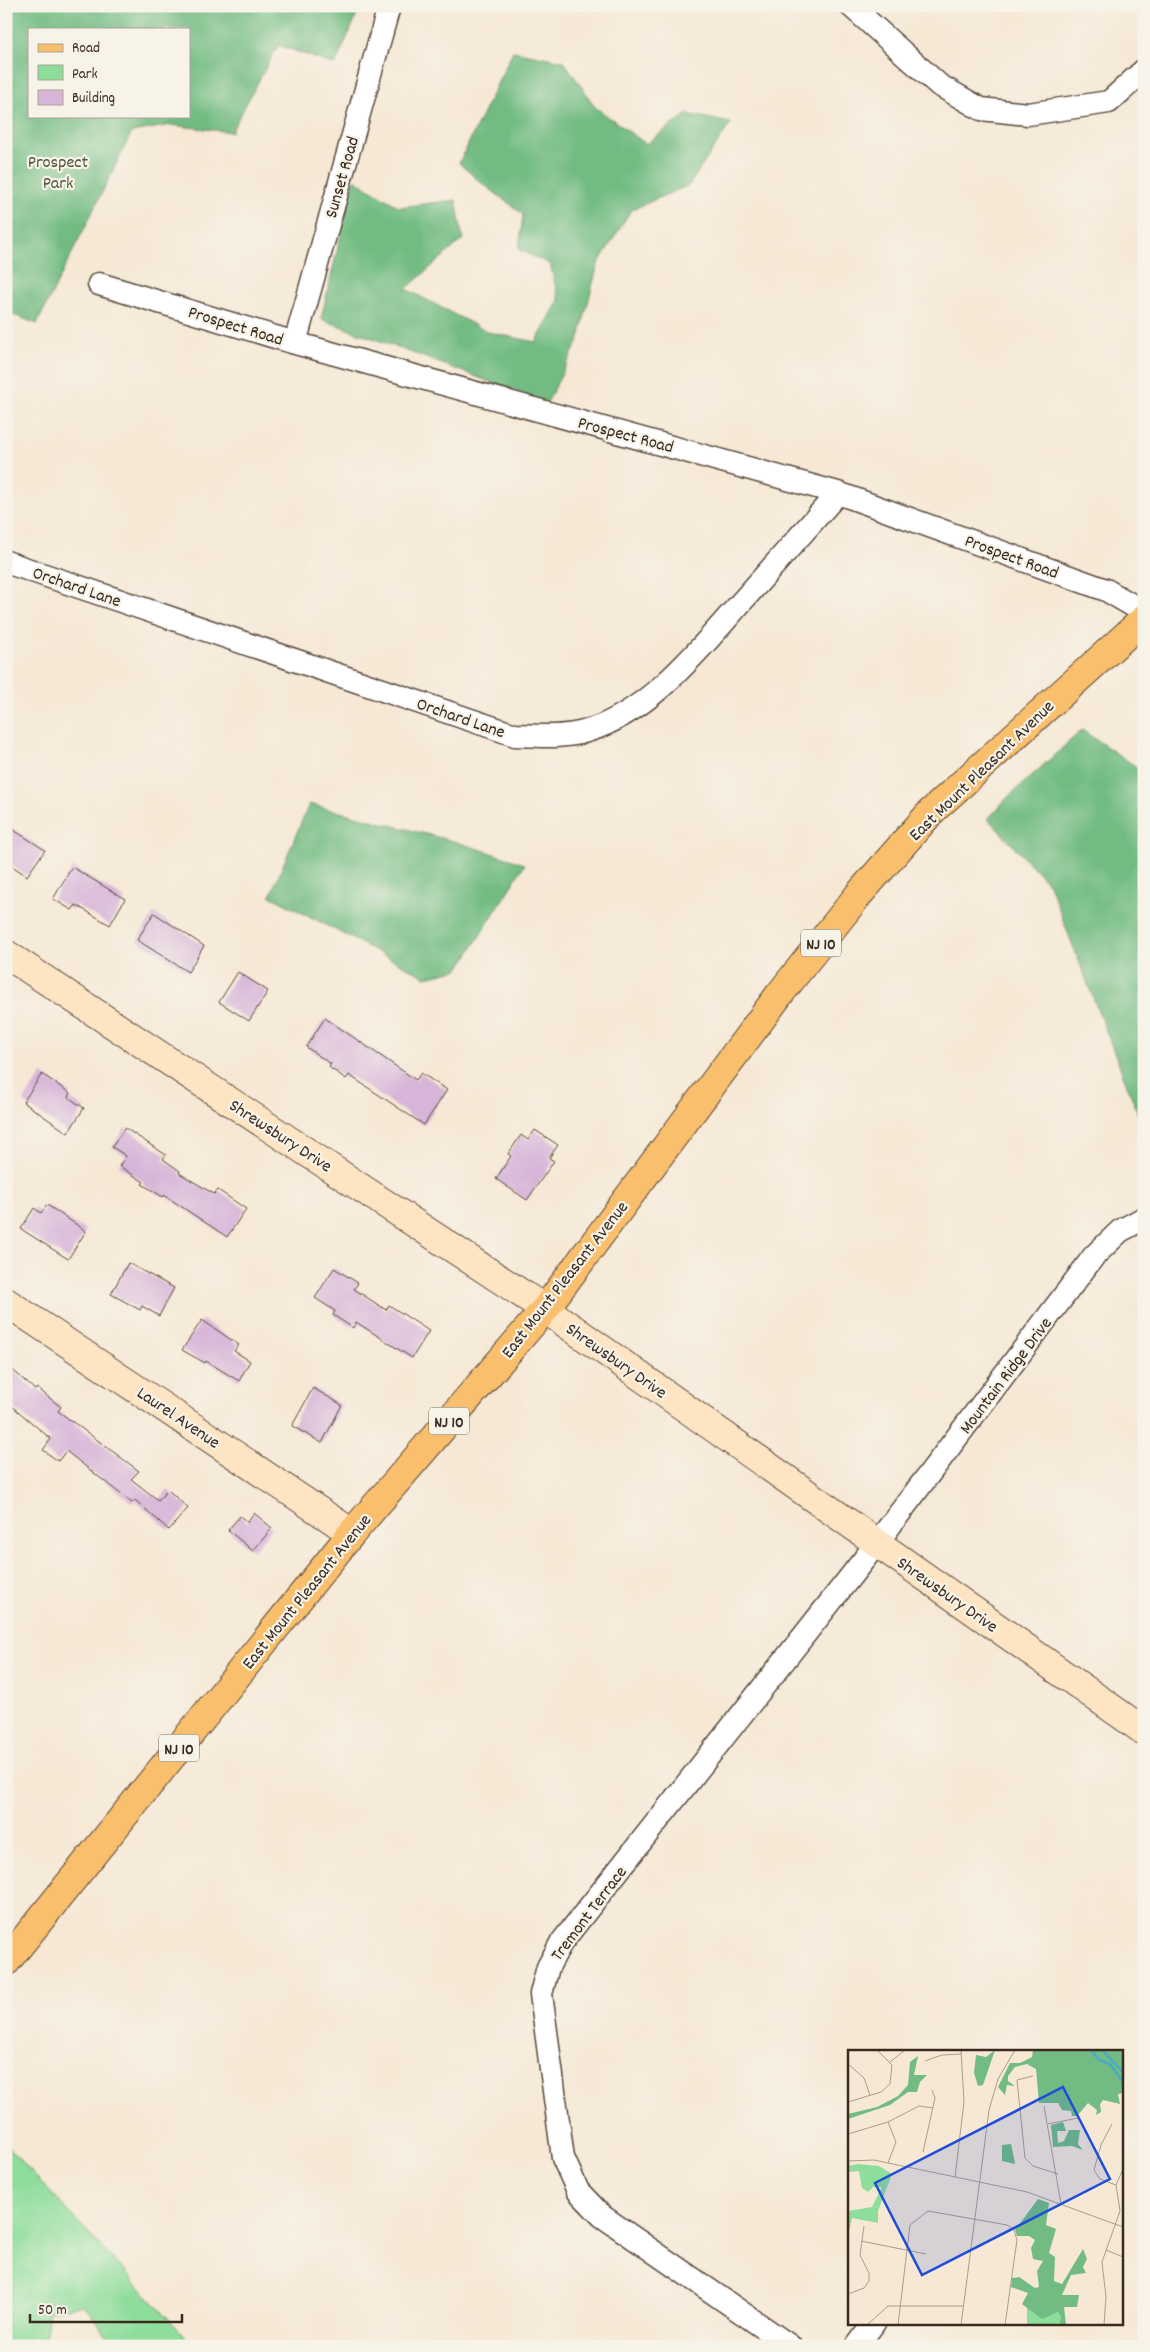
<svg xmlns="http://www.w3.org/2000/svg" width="1150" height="2352" font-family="Dekko,sans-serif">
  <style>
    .green { fill: #8ddd9b; stroke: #64845c }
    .forest { fill: #72bc83; stroke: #567350; fill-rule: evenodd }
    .building { fill: #d7b5d9 }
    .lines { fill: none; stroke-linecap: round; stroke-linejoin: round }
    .street-casing { stroke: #574639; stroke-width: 25 }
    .secondary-casing { stroke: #574639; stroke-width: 30 }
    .primary-casing { stroke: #574639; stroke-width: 30 }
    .street { stroke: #fff; stroke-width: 22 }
    .secondary { stroke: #fde5c4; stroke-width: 28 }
    .primary { stroke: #f9bf6c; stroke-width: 28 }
    .labels { text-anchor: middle; stroke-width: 4.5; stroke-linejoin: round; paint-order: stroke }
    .shield { fill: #f7f3e8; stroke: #73665b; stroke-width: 1 }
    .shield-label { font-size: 16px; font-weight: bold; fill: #3b2a1e }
    .park-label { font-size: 18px; fill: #50573d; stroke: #f7f3e8 }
    .street-label { font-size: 18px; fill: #3b2a1e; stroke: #f7f3e8 }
    .inset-river { fill: none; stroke: #47abc6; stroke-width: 2.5 }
    .inset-road { fill: none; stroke: #ab9c8c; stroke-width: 1 }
    .view { fill: #1d4ed8; fill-opacity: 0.15; stroke: #1d4ed8; stroke-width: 2.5 }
    .inset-edge { fill: none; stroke: #3b2a1e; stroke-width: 2.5 }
  </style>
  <rect width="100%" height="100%" fill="#f7f3e8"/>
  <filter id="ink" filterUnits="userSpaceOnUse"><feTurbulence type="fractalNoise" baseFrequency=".02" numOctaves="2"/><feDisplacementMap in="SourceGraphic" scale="10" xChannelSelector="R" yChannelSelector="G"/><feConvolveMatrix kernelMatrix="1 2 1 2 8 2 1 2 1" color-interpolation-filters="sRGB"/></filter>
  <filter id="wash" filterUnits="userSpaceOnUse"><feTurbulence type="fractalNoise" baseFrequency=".0096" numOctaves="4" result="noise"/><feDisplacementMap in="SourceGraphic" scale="20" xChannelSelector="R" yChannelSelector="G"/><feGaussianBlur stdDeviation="1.12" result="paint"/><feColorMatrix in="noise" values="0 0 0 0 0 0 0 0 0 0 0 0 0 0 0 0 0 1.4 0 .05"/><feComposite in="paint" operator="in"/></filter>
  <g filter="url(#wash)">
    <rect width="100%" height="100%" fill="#f6e8d5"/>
    <path class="green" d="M6 2145 194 2346H115L84 2305 49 2311 44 2346H6Z"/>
    <path class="forest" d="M6 6H361L335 65 278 45 231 132 171 125 132 132 37 324 6 312ZM29 29H189V116H29Z
      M513 51 564 61 595 107 646 144 687 114 731 123 689 185 631 210 598 264 578 342 547 403 321 319 354 179 399 207 456 200 463 239 406 289 488 332 536 342 559 300 550 264 519 250 523 214 479 181 459 163Z
      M1082 730 1144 772V1129L1049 884 988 819 1007 798Z
      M309 804 457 842 525 864 459 969 426 977 270 896Z"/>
    <g id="blocks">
      <path class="building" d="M6 825 45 850 27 876 6 862Z
        M72 867 125 899 110 925 76 905 72 910 53 899Z
        M154 913 204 946 188 972 137 940Z
        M238 972 268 991 249 1021 219 1002Z
        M325 1018 416 1080 421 1073 447 1090 424 1125 349 1075 346 1079 329 1067 331 1064 306 1047Z
        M42 1074 70 1093 68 1097 84 1108 68 1133 23 1102Z
        M125 1128 166 1155 163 1159 180 1171 179 1173 214 1194 218 1190 246 1209 227 1237 164 1195 163 1197 142 1184 144 1182 119 1166 126 1156 112 1147Z
        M535 1130 558 1145 549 1158 554 1161 527 1200 496 1179 511 1156 508 1154 521 1135 528 1140Z
        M47 1205 86 1231 68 1259 21 1229 34 1208 41 1213Z
        M128 1263 174 1288 159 1316 142 1306 140 1310 111 1294Z
        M334 1268 358 1283 354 1289 386 1310 389 1305 429 1331 412 1358 356 1322 353 1328 333 1315 335 1311 315 1298Z
        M202 1320 239 1345 234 1351 250 1361 239 1381 206 1361 205 1363 182 1350Z
        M6 1364 35 1390 37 1388 61 1407 58 1411 139 1471 131 1479 158 1500 168 1490 188 1508 169 1530 135 1500 132 1503 66 1451 58 1461 43 1450 51 1439 6 1401Z
        M313 1388 342 1405 322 1443 292 1426Z
        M254 1513 272 1528 253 1551 228 1530 240 1516 247 1522Z"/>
    </g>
  </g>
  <g filter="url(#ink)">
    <use href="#blocks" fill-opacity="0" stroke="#574639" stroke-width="1"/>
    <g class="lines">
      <defs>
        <path id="street" d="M851 6 939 85 981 109 1028 114 1109 102 1144 70
          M99 284 295 343 838 493 1106 590 1144 612
          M295 343 388 10
          M6 562 515 735C539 736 564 738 587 731 651 712 702 646 745 598 776 563 807 528 838 493
          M790 2346 602 2216 578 2191 563 2158 541 1994 548 1967 561 1943 877 1543 1094 1256 1120 1231 1144 1218
          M857 2346 874 2323"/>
        <path id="secondary" d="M6 954 545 1309 1144 1731
          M6 1302 352 1533"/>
        <path id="primary" d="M6 1962 352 1533 545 1309 779 995 860 893 931 812 1144 619"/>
      </defs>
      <use href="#street" class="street-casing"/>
      <use href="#secondary" class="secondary-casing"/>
      <use href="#primary" class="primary-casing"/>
      <use href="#street" class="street"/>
      <use href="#secondary" class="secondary"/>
      <use href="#primary" class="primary"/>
    </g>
  </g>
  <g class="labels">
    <g class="shield">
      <rect x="801" y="929.5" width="40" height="27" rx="4"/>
      <rect x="429" y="1407.5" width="40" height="27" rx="4"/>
      <rect x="159" y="1734.5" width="40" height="27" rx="4"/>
    </g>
    <g class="shield-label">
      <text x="821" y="949">NJ 10</text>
      <text x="449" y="1427">NJ 10</text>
      <text x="179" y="1754">NJ 10</text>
    </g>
    <g class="park-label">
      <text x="58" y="167">Prospect<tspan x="58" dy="21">Park</tspan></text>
    </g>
    <g class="street-label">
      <text transform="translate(341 177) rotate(-74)" y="6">Sunset Road</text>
      <text transform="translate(236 325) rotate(17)" y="6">Prospect Road</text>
      <text transform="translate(626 434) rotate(15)" y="6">Prospect Road</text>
      <text transform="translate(1012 556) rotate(20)" y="6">Prospect Road</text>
      <text transform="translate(77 586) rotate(19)" y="6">Orchard Lane</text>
      <text transform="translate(461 717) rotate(19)" y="6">Orchard Lane</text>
      <text transform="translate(981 770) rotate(-44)" y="6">East Mount Pleasant Avenue</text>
      <text transform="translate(281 1135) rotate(33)" y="6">Shrewsbury Drive</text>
      <text transform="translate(564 1279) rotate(-52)" y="6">East Mount Pleasant Avenue</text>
      <text transform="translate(617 1360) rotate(35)" y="6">Shrewsbury Drive</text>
      <text transform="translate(1005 1375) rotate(-53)" y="6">Mountain Ridge Drive</text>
      <text transform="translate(179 1417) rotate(34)" y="6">Laurel Avenue</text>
      <text transform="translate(306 1591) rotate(-51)" y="6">East Mount Pleasant Avenue</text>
      <text transform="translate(948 1594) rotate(35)" y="6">Shrewsbury Drive</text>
      <text transform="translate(588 1913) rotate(-53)" y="6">Tremont Terrace</text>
    </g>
  </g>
  <g transform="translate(848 2050)">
    <rect width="275" height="275" fill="#f6e8d5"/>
    <path d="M10 114 31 116 44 124 30 161V173L4 168 0 186V161L24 157 34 137H25L20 142 14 138 11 121 0 122V116ZM179 256 191 266 210 262 213 267 211 275H179Z" fill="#8ddd9b"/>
    <path d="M147 0 135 35 130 36 126 23 128 5 138 7ZM185 0H275V43L270 44 272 54 255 50 252 54 253 62 248 65 249 60 240 53 229 66H224L223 61 214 60 210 53H191L188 19 179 14 167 17 160 26V31L167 36 159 35 157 45 150 37 162 13H172L184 7ZM70 6 66 25H79L72 32 69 42H60L42 55 0 69V64L29 57 50 46 60 35 62 12ZM215 72 218 81H209L210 93 216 91 221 80H232L230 94 235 100 224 96 205 97 203 75ZM163 94 166 108 167 114 154 111V95ZM190 149 201 153 198 175 208 179 201 203 207 207 206 231 214 234 235 199 239 209 235 217 238 223 223 225 214 245H231L229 257H216L218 275H211L213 267 210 262 194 269 174 254 180 243 163 237 164 228 171 227 187 238 191 237 189 221 195 211 185 209 183 198 187 190 181 186H169L167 180Z" fill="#72bc83"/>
    <path class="inset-river" d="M243 0 251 10 262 14 275 32M254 0 275 22"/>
    <path class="inset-road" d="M77 11 94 5 114 4M42 12 57 0M0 14 16 28 22 45M185 26 169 30 177 108 185 116 210 124M0 52 33 42 42 34 44 15 29 0M196 56 213 154M200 74 230 68M264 74 253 95 246 120 252 129 268 135M0 84 40 72 71 56 85 58M75 102 87 48 84 40M0 111 26 110 179 142 275 177M40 113 48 92 40 72M107 127 116 52 113 0M13 191 78 204M258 200 275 207M0 244 16 238 21 231V223L12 205 16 176M19 275 40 256H115M50 275 62 175 80 161 159 175 166 180 169 190 157 275M113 275 141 60 150 29 167 0M256 275 258 247 254 212 272 161 268 135 275 119"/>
    <path class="view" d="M215 37 262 129 74 225 27 133Z"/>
    <rect width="275" height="275" class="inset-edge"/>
  </g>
  <rect width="1150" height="2352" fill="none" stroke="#f7f3e8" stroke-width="25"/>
  <rect x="28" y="28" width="162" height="90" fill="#f7f3e8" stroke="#aca397"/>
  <rect x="38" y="44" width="25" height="8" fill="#f9bf6c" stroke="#aca397"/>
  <text x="72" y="52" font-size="15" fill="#3b2a1e">Road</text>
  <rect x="38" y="65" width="25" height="15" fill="#8ddd9b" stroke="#aca397"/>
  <text x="72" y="78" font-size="15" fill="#3b2a1e">Park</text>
  <rect x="38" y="90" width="25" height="15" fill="#d7b5d9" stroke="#aca397"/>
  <text x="72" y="102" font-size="15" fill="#3b2a1e">Building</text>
  <path d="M30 2314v8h152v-8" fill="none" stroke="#3b2a1e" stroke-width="2.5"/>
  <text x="38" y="2314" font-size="15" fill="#3b2a1e" stroke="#f7f3e8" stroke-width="4" paint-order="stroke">50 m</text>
</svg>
